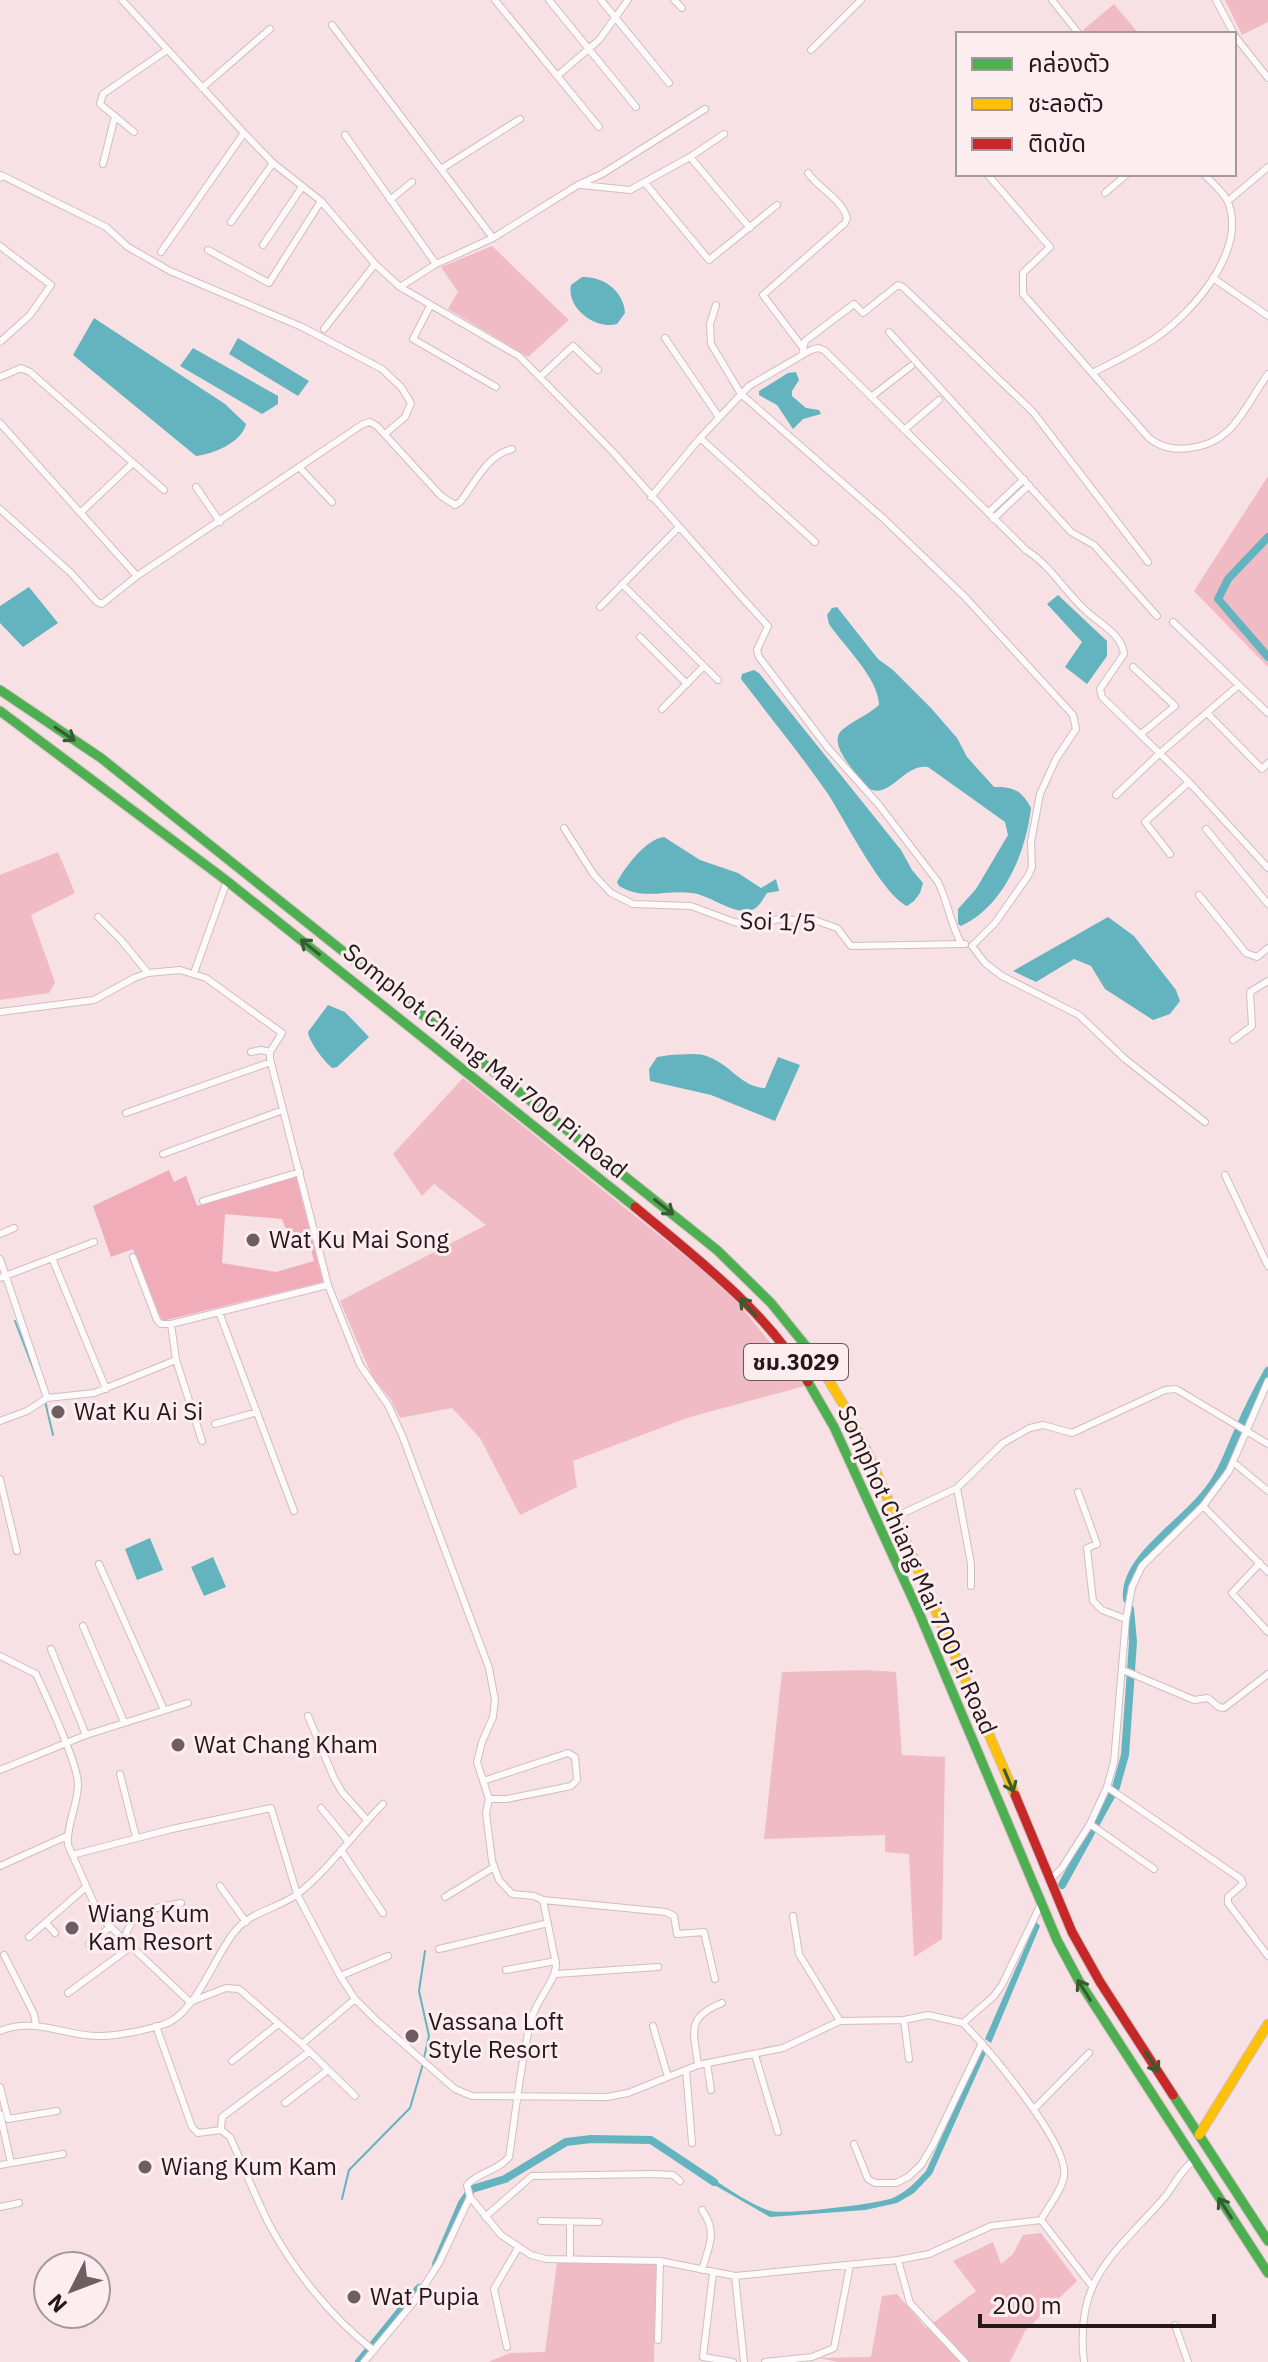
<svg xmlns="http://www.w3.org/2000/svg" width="1268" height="2362" font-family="'IBM Plex Sans','Noto Sans Thai',sans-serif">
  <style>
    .green { fill: #f0bbc4 }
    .forest { fill: #f0acb9; fill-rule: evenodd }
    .water { fill: #63b4be }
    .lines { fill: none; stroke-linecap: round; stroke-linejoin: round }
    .stream { stroke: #63b4be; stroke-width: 2 }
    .canal { stroke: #63b4be; stroke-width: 8 }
    .street-casing { stroke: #cfbec0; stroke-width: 8 }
    .fast-casing { stroke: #cfbec0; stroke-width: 11 }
    .slow-casing { stroke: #cfbec0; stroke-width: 11 }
    .jam-casing { stroke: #cfbec0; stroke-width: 11 }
    .street { stroke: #fefafb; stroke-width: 6 }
    .fast { stroke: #4caf50; stroke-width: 9 }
    .slow { stroke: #ffc107; stroke-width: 9 }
    .jam { stroke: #c62828; stroke-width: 9 }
    .oneway { stroke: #375c32 }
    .poi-dot { fill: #6e5e61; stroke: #fcedef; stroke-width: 3 }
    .labels { text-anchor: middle; stroke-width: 6; stroke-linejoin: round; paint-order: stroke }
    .shield { fill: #fcedef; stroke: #66585a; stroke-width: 2 }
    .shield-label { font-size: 22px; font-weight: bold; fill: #25181a }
    .street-label { font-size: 24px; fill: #25181a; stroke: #fcedef }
    .poi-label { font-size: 24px; fill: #25181a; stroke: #fcedef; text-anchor: start }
  </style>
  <rect width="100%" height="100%" fill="#f7e1e4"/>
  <path class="green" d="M1225 0H1268V22L1242 35Z
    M1114 4 1139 34H1087L1083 30Z
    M492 246 569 320 528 357 448 309 458 292 441 267Z
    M1268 476V667L1194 591Z
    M58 852 75 893 31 915 55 982 49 993 0 1000V875Z
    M463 1078 700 1268 739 1304 805 1386 690 1417 573 1461 577 1487 520 1515 480 1438 452 1408 400 1418 391 1400 372 1376 340 1301 486 1225 434 1184 422 1196 393 1154Z
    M865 1670 896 1672 902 1755 945 1757 942 1939 914 1957 909 1854 885 1852V1835L764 1839 782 1672Z
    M1041 2233 1077 2281 1025 2331 1010 2362H838L818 2358 871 2357 882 2296 897 2294 926 2328 976 2291 953 2261 993 2242 1001 2264 1013 2254 1023 2235Z
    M557 2263 656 2264 654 2362H488L510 2353 545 2352Z"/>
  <path class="forest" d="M169 1170 174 1182 186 1176 197 1206 296 1177 323 1282 162 1321 133 1249 111 1257 93 1206ZM225 1214 282 1219 289 1236 307 1233 314 1261 276 1272 222 1263Z"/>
  <path class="water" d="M582 277C603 276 624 291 625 313L617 324C596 330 566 308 571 285Z
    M94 318 225 404 246 424C242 442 214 454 196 456L73 355Z
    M238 338 309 381 298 396 229 354Z
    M193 348 278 396V404L262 414 180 366Z
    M796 372 799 380 792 391V396L806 408 819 410 821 414 803 419 793 429 777 405 759 395V391L788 373Z
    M29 587 58 623 23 647 0 623V606Z
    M1058 595 1107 641V656L1087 684 1065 667 1082 642 1047 604Z
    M837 607 878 659 893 670 931 708 957 738 967 757 994 787C1013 786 1022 791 1031 808 1026 852 1004 906 961 926L958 924V909L976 889 1008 835 1005 822 928 767C904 763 889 801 868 788 858 775 826 744 842 730 854 720 868 715 879 705 879 679 844 646 829 624L827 615 832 608Z
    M754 670 759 673 901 850 912 870 923 883 920 893 914 901 907 906C882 894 845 820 828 794 801 755 770 717 741 679L742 674Z
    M664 837 700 860 738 873 761 888 776 879 779 891 767 893C761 902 758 911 745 911 728 911 709 895 692 893 666 889 644 901 619 886L617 882C626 866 646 839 664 837Z
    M1108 917 1134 936 1176 990 1180 1001 1170 1014 1153 1020 1105 989 1091 966 1074 959 1036 982 1013 971Z
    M328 1005 345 1012 369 1037 337 1067 332 1068C324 1061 309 1042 308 1032Z
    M670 1055C682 1055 698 1052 709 1057 732 1066 741 1087 765 1088L778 1057 800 1065 775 1121 711 1095 650 1081 649 1069 657 1057Z
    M150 1538 163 1570 137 1580 125 1549Z
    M213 1557 226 1587 204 1596 191 1567Z
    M1036 1922 1040 1926 991 2043 985 2039Z
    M982 2048 986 2053 932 2174 914 2193 897 2203 865 2210 770 2217 704 2179 706 2175C724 2185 751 2206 771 2211 786 2215 877 2204 893 2198 906 2192 916 2182 926 2171Z"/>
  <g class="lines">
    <path class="stream" d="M15 1321 42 1391
      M45 1401 53 1435
      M424 2058 429 2036 419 1991 425 1951
      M342 2199 349 2170 410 2108 423 2064"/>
    <path class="canal" d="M1268 537 1228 579 1218 599 1268 657
      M1127 1599C1123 1562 1175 1528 1198 1502 1222 1477 1226 1457 1240 1427 1248 1408 1258 1389 1268 1371
      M1062 1885 1116 1787 1125 1755 1133 1642 1130 1609
      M436 2264 462 2203 472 2189 505 2179 566 2142 591 2139 651 2140 714 2182
      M359 2362 419 2288"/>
    <defs>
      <path id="street" d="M122 0 244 133 273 163 321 201 375 264 400 287 519 356 613 452 746 602 768 626 757 650 759 657 828 748 879 805 938 882C948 902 950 923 961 943
        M495 0 599 127
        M549 0 636 107
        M601 0 669 83
        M674 0 682 8
        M1052 0 1079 34
        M1216 0 1234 34
        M332 25 493 238
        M1234 35 1268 78
        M811 50 861 0
        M557 76 599 40 628 0
        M202 88 270 29
        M134 132 100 104 103 94 167 50
        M345 135 436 264
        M690 157 750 228
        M103 164 115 116
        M441 169 520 119
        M987 174 1050 247 1023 273V294L1149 438C1162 448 1174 450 1190 448 1234 443 1244 407 1268 374
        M0 178 1 175 106 227 128 247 170 271 302 327 382 369 401 387 411 403 405 417 385 434
        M645 183 709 260 777 205
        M581 185 630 190 690 157 724 134
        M1105 193 1127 174
        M390 200 412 182
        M1228 201 1268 167
        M231 222 273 163
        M263 245 302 187
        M0 246 51 285 30 315 0 342
        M208 250 269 283 321 201
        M161 252 244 133
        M1213 278 1268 316
        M400 287 436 264 493 238 578 185 602 174 705 109
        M716 305 710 324 711 344 741 394 884 519 965 597 1073 715 1076 729 1056 759 1040 794 1031 842 1032 867 1028 876 995 923 972 946
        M430 306 413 339 496 387
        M324 329 375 264
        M889 332 1071 532 1094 545 1157 616
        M665 338 719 417
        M803 348 763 295 845 223 847 218C842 199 819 189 808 173
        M802 355 805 341 854 304 863 313 898 285 903 287 1033 412 1148 562
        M1092 373C1114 362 1137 351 1157 337 1194 311 1247 250 1228 202 1224 192 1211 182 1204 174
        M541 376 573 346 598 370
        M0 377 21 368 30 372 164 490
        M871 397 911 366
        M0 423 137 576
        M904 430 939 400
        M700 438 815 542
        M299 467 332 502
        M196 487 220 522
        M651 497 700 438 749 386 811 350 818 348 824 350 1026 550C1050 565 1063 589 1083 608 1096 622 1122 633 1124 654L1100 689 1102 697 1189 782 1268 868
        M0 509 71 573 97 602 102 604 137 576 363 424 370 422 377 426 441 496 455 505 460 502C475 483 487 455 512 449
        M80 513 133 463
        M988 513 1024 479
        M993 519 1029 485
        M622 584 718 680
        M600 607 679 527
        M1173 622 1268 713
        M640 637 687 684
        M1133 667 1175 706 1141 734
        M662 709 704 666
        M1207 713 1262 769 1268 763
        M1116 795 1160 753 1239 685
        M564 828 594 875 611 893 633 904 691 906 734 922 750 925 779 919 817 921 837 928 851 946 965 944
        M1206 829 1268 904
        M1170 854 1145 822 1189 782
        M1199 895 1246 953 1257 957 1268 948
        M98 917 121 940 148 973
        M972 946 985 963 1002 976 1079 1015 1125 1059 1205 1122
        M194 973 227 881
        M0 1012 94 1000 134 978 148 973 180 970 206 978 282 1033 270 1052V1059L328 1285 360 1365 388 1405 402 1435 489 1668 495 1700 493 1717 482 1742 477 1762 489 1799 486 1813 492 1861 499 1880 512 1894 534 1896 543 1900 556 1964C556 1981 536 2000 531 2020 520 2065 516 2112 509 2157 498 2171 478 2172 467 2185L470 2197 501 2235 531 2255 546 2259 660 2261 735 2276 898 2260 929 2254 991 2226 1041 2220
        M1233 1040 1252 1026 1250 992 1268 981
        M251 1052 261 1050 270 1052
        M126 1113 271 1062
        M163 1154 283 1110
        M1225 1175 1268 1266
        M203 1201 300 1172
        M0 1234 14 1228
        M133 1257 157 1320 161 1324H171
        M52 1258 106 1389
        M0 1259 47 1398
        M0 1278 94 1242
        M219 1312 294 1511
        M176 1360 202 1441
        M0 1421 27 1411 47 1398 94 1393 176 1360 171 1324 328 1285
        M215 1424 257 1412
        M1233 1462 1268 1491
        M0 1479 17 1551
        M957 1488 971 1564V1586
        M1078 1492 1097 1544 1087 1548 1093 1601 1102 1610 1126 1619
        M1203 1506 1268 1572
        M895 1517 957 1488 1003 1443 1030 1428 1043 1425 1072 1433 1165 1390 1176 1389 1268 1444
        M1260 1563 1232 1593 1268 1632
        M99 1564 164 1710
        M83 1626 124 1722
        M51 1649 86 1735
        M0 1656 36 1674C46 1696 78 1763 78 1784 78 1805 66 1825 68 1845L100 1917 190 2002
        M1123 1670 1194 1700 1208 1698 1219 1707 1224 1708 1268 1674
        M308 1716 334 1778 342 1792 367 1820
        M0 1770 86 1735 188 1703
        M120 1774 136 1837
        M483 1781 568 1753 575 1757 577 1780 571 1786 507 1799H489
        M1107 1787 1241 1879 1243 1884 1228 1897V1903L1268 1956
        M321 1808 348 1841
        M1090 1824 1154 1869
        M341 1850 383 1913
        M72 1855 172 1829 271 1808 297 1894 340 1976 355 1999 376 2020 455 2089 472 2096 607 2097 628 2093 698 2065 783 2048 840 2021 904 2020 928 2015 963 2023
        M0 1866 67 1836
        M1050 1880 1062 1868 1090 1824 1107 1787 1114 1762 1126 1619 1132 1587 1142 1566 1203 1506 1229 1471 1268 1381
        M220 1886 246 1922
        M445 1897 494 1867
        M543 1900 666 1912 674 1916 677 1934 704 1932 715 1979
        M793 1916 799 1954 840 2021
        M46 1923 55 1933
        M29 1937 86 1887
        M124 1939C135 1906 150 1910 181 1903
        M89 1944 110 1927
        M439 1949 548 1923
        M4 1955 34 2014 36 2025
        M506 1970 556 1961
        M556 1974 658 1967
        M340 1976 388 1956
        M68 1993 132 1946
        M190 2002 226 1988 239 1989 302 2044 355 2096
        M904 2020 909 2059
        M963 2023C986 2047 1070 2144 1064 2176 1062 2190 1048 2207 1041 2220
        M963 2023 993 1997 1002 1985 1041 1904
        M156 2026 192 2127 198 2133 221 2130 230 2137C243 2165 254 2194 268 2222 293 2270 331 2317 373 2350
        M653 2026 668 2077
        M0 2031C33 2017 63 2035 96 2036 113 2037 146 2030 162 2025 196 2016 214 1955 236 1930 252 1911 280 1908 299 1893 330 1868 354 1833 383 1804
        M302 2044 355 1999
        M755 2055 778 2132
        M232 2061 277 2025
        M707 2063 711 2090
        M698 2065C694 2031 685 2018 722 2003
        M686 2070 692 2143
        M0 2087 8 2119 57 2111
        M285 2103 328 2070
        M1034 2109 1089 2053
        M0 2114 11 2163
        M221 2130 222 2117 309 2052
        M854 2144 868 2179 875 2183H896L908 2177 921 2165 934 2143 982 2043
        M0 2165 63 2154
        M0 2207 19 2203
        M702 2210C718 2233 709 2245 702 2270
        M485 2217 532 2176 654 2174 673 2175 680 2181
        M1041 2220 1092 2286
        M541 2221 599 2222
        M570 2223V2260
        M898 2260 910 2303 965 2362
        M713 2273 703 2357 733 2362
        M735 2276 744 2362
        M1175 2325 1188 2362
        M658 2340 660 2261
        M507 2347 494 2289 518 2248
        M364 2362 413 2303 439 2263 470 2197
        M765 2362 812 2357 834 2348 850 2265
        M1084 2362C1074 2278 1115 2254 1164 2198 1173 2187 1183 2167 1194 2161"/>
      <path id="fast" d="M0 690 101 758 717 1250 771 1303 814 1356
        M0 711 227 881 635 1207
        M808 1382 834 1427 920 1615 1057 1940 1079 1981 1268 2273
        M1173 2095 1268 2241"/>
      <path id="slow" d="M814 1356 846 1409 870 1458 1015 1795
        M1199 2135 1268 2024"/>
      <path id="jam" d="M635 1207C697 1259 767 1311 808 1382
        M1015 1795 1072 1932 1100 1982 1173 2095"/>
    </defs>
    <use href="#street" class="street-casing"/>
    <use href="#fast" class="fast-casing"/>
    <use href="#slow" class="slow-casing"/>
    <use href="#jam" class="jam-casing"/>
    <use href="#street" class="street"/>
    <use href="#fast" class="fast"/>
    <use href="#slow" class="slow"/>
    <use href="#jam" class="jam"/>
  </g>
  <defs><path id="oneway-shaft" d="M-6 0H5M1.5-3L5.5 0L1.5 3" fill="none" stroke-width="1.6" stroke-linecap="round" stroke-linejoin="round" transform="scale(2)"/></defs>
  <g class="oneway">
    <use href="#oneway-shaft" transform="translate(65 734) rotate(34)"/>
    <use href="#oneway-shaft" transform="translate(310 947) rotate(-141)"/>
    <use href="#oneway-shaft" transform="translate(664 1207) rotate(39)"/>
    <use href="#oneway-shaft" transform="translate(748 1307) rotate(-132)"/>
    <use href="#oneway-shaft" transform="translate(1009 1781) rotate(67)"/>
    <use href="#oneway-shaft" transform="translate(1084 1990) rotate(-122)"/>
    <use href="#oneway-shaft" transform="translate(1152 2062) rotate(57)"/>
    <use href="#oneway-shaft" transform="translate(1225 2208) rotate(-123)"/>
  </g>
  <g class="poi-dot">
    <circle cx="253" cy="1240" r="8"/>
    <circle cx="58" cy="1412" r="8"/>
    <circle cx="178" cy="1745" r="8"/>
    <circle cx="72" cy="1928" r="8"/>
    <circle cx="412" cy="2036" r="8"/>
    <circle cx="145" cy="2167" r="8"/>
    <circle cx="354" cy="2297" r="8"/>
  </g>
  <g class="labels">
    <rect class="shield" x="744" y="1344" width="104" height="36" rx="6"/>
    <g class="shield-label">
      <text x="796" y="1370">ชม.3029</text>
    </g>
    <g class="street-label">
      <text transform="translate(778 922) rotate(2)" y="8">Soi 1/5</text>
      <text transform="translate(485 1061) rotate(39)" y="8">Somphot Chiang Mai 700 Pi Road</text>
      <text transform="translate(917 1570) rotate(66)" y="8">Somphot Chiang Mai 700 Pi Road</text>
    </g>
    <g class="poi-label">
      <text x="269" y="1248">Wat Ku Mai Song</text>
      <text x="74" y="1420">Wat Ku Ai Si</text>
      <text x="194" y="1753">Wat Chang Kham</text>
      <text x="88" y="1922">Wiang Kum<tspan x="88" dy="28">Kam Resort</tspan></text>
      <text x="428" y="2030">Vassana Loft<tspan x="428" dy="28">Style Resort</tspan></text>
      <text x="161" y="2175">Wiang Kum Kam</text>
      <text x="370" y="2305">Wat Pupia</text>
    </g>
  </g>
  <rect x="956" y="32" width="280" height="144" fill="#fcedef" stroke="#a6989a" stroke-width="2"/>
  <rect x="972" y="58" width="40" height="12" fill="#4caf50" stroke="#a6989a" stroke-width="2"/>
  <text x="1028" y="72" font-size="24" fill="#25181a">คล่องตัว</text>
  <rect x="972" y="98" width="40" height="12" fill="#ffc107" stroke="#a6989a" stroke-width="2"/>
  <text x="1028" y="112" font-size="24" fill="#25181a">ชะลอตัว</text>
  <rect x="972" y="138" width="40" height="12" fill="#c62828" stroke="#a6989a" stroke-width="2"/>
  <text x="1028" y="152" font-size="24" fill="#25181a">ติดขัด</text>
  <g transform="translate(72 2290) rotate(228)"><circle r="38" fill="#fcedef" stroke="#a6989a" stroke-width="2"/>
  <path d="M0-6L14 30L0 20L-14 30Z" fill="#6e5e61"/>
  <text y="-12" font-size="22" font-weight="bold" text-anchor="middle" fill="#25181a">N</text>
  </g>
  <path d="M980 2314v12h234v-12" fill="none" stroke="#25181a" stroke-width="4"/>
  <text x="992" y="2314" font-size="24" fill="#25181a" stroke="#fcedef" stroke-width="6" paint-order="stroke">200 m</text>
</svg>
